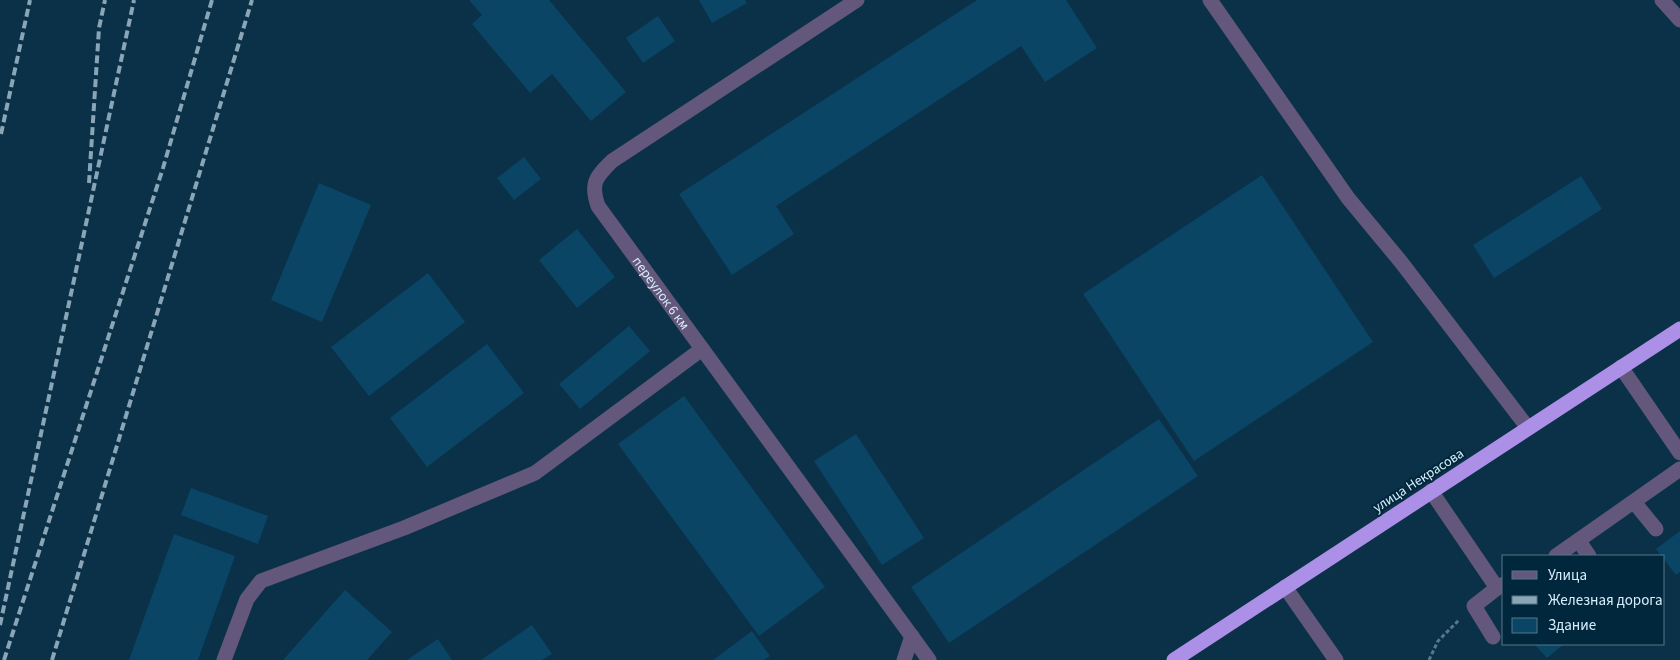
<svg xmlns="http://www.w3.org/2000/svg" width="1680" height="660" font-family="'Source Sans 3',sans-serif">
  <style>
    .building { fill: #0a4565 }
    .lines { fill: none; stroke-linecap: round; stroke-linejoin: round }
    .path { stroke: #58788b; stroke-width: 3; stroke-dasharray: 4 2.5; stroke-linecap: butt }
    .minor { stroke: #63587b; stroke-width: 15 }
    .highway { stroke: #ac8fe6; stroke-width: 15 }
    .rail { stroke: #89a5b6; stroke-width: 4; stroke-dasharray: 8 4; stroke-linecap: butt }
    .labels { text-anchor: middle; stroke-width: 4; stroke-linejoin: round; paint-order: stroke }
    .street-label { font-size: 14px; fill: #d9eefc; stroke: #00273c }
  </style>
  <rect width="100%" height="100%" fill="#0a3147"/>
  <path class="building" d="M469 0H549L626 92 591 121 552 74 530 93 472 24 482 15Z
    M699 0H745L747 3 712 23Z
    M977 0H1066L1097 48 1045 82 1021 46 776 206 794 234 732 275 679 194Z
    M658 16 675 41 643 63 626 38Z
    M524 157 541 179 514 200 497 178Z
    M1262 175 1373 342 1194 461 1083 294Z
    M1581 176 1602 209 1494 278 1473 245Z
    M319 183 371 205 322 322 271 300Z
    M577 229 615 277 577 308 539 260Z
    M428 273 465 322 369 396 331 347Z
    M629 326 650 351 580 409 559 384Z
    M487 344 524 393 427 467 390 418Z
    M684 396 825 587 759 636 618 444Z
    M1159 419 1198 476 949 643 911 587Z
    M856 434 924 538 882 565 814 461Z
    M191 488 268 516 258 544 181 515Z
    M1680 531V572L1676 575 1656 549Z
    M174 534 235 556 198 660H129Z
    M345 590 392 632 367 660H283Z
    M532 625 552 654 542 660H481Z
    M752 631 770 656 764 660H713Z
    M438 639 452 660H407Z
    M1534 644H1564L1547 658Z"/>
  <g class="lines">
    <path class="path" d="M1429 660 1438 641 1459 620"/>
    <g class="minor">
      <path id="s1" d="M857 0 612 161C596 177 590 183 598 206L929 660"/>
      <path d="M1210 0 1348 198 1401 262 1528 428"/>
      <path d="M1662 0 1680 20"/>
      <path d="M1621 367 1680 453"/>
      <path d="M1431 491 1497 588 1504 584"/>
      <path d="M1634 502 1656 529"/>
      <path d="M1579 541 1589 556"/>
      <path d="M1556 556 1680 469"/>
      <path d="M1285 587 1336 660"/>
      <path d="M1493 637 1474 606 1497 588"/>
      <path d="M224 660 247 599 261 581 404 528 535 473 702 349"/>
      <path d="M904 660 912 636"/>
    </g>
    <path class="highway" d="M1174 660 1680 329"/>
    <path class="rail" d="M1 134 30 0
      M89 183 99 28 105 0
      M0 625 134 0
      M4 660 163 168 212 0
      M52 660 252 0"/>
  </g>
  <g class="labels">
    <g class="street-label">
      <text dy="5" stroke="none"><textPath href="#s1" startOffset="452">переулок 6 км</textPath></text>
      <text transform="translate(1418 480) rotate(-33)" y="5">улица Некрасова</text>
    </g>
  </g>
  <rect x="1502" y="555" width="162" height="90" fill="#00273c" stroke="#577789"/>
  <rect x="1512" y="571" width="25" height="8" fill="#63587b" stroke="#577789"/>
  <text x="1548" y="580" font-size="15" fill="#d9eefc">Улица</text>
  <rect x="1512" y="596" width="25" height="8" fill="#89a5b6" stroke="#577789"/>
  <text x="1548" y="605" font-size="15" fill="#d9eefc">Железная дорога</text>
  <rect x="1512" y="618" width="25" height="15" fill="#0a4565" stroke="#577789"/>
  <text x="1548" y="630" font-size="15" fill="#d9eefc">Здание</text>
</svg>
